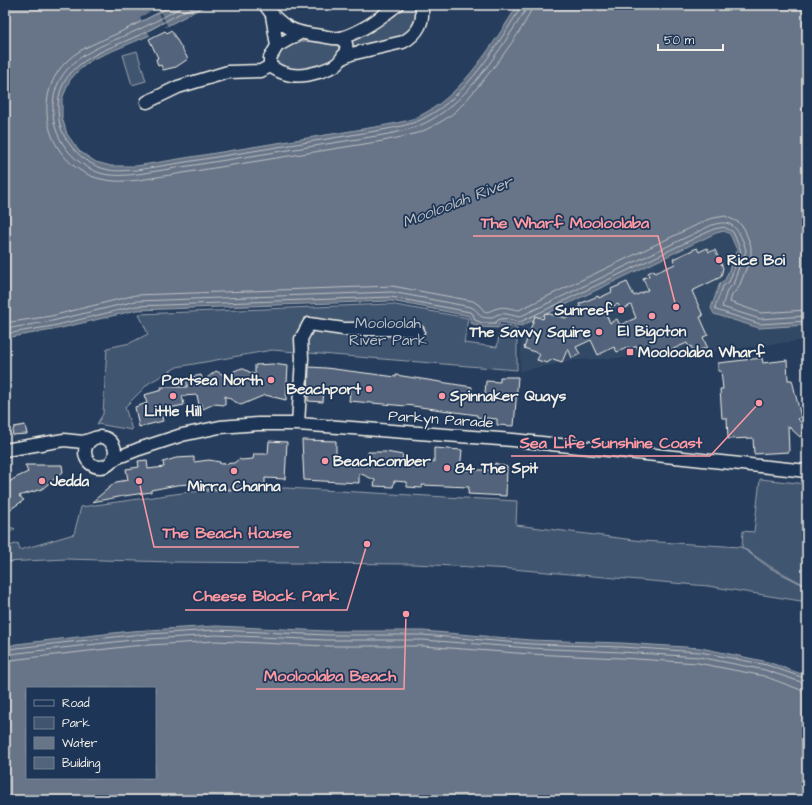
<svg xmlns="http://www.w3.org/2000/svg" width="812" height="805" font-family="'Architects Daughter',sans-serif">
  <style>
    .built { fill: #334966 }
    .green { fill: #40546f; stroke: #9aa2ac }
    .water { fill: #677588; stroke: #9fa7ae; fill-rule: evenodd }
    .pier { fill: #263d5d }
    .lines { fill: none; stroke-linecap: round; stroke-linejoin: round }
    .shore { stroke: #bcbfc2; stroke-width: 1 }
    .building { fill: #52647b; stroke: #f4f1e8; fill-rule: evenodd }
    .minor-casing { stroke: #f4f1e8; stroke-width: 15 }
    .minor { stroke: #1d3557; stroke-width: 12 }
    .poi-dot { fill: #ff9aa2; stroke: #1d3557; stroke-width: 1.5 }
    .labels { text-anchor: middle; stroke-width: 3.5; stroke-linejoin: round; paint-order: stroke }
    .poi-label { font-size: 15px; font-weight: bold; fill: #f4f1e8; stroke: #1d3557; text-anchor: start }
    .park-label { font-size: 15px; fill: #bec2c4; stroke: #1d3557 }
    .street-label { font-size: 15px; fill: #f4f1e8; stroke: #1d3557 }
    .water-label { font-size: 16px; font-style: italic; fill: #bcbfc2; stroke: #1d3557 }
    .leader { fill: none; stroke: #ff9aa2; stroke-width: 1.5 }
    .callout-dot { fill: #ff9aa2; stroke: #1d3557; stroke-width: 1.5 }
    .callout-label { font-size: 16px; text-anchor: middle; font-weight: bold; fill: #ff9aa2; stroke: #1d3557; stroke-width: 3.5; stroke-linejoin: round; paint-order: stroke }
  </style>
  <rect width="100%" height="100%" fill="#263d5d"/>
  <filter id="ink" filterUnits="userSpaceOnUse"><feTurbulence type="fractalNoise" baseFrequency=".025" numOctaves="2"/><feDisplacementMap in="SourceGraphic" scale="8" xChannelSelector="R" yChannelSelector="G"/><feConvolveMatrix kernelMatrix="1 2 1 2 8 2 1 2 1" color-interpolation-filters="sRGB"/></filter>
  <g filter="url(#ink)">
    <path class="built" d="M724 231 730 234 737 250 714 314 759 328 807 325V340L716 351 699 354 576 360 520 371 521 326 716 233Z"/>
    <path class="green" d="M404 5H414L419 10 418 22 404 37 358 47 352 45 351 38 368 33 371 28 395 16Z
      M305 41 330 43 338 46 340 52 337 59C319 66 291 79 275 61L277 51 288 44Z
      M137 51 146 81 132 85 123 55Z
      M390 304 468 318 464 343 497 347 501 325 517 328V370L272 350 177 367 149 383 125 407 132 430 97 424 103 414 107 348 130 343 148 334 139 314Z
      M760 479 807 484V564L806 565 807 567V586L771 567 742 547 743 531 754 532Z
      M286 488 517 501 516 525 642 541 741 547 770 568 807 587V602L708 586 512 569 413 564 172 562 66 559 5 562V527L13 528 15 529 6 535 10 546 18 543 20 550 74 534 81 507 189 492Z"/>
    <path class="water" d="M5 5H207L148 36 93 59 78 71 70 80 62 99V117L67 134 79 151 96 162 111 166H136L381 126C396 123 412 121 425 113 464 92 494 42 518 5H807V325L759 328 714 314 711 308 720 283 725 280 731 265 729 259 734 256 737 250 730 234 724 231 716 233 521 326 500 322 498 328 480 327 471 323 469 316 391 301 137 310 53 330 5 338Z
      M216 626 327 631H423L531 640 621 643 701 648 768 662 807 676V800H5V647L16 644 131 631ZM27 688H155V778H27Z"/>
    <path class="pier" d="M158 8 168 27H167L165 25 166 28 150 36 148 31 164 23 158 13 142 21 140 17Z"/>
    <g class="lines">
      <path class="shore" d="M173 5C154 15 135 25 116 34 99 42 82 47 68 60 31 94 45 157 91 176 107 182 122 182 139 180L383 141C400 137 418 135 433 126 441 122 449 117 456 111 472 96 531 24 532 5
        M185 5C171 13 157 21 142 28 107 45 56 56 53 104 52 121 56 134 65 147 75 161 93 174 111 175 119 176 129 175 138 174L383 135C398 132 415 129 429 121 470 99 500 49 525 11L526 5
        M197 5C179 13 163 23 146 32 112 49 60 59 58 105 58 119 60 131 68 142 78 156 92 167 109 170 118 172 128 170 137 170L382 130C397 127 412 125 426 117 466 97 497 45 520 9L521 5
        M5 323 51 316 136 295 392 286 473 301 479 305 485 312C490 312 493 309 498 308 504 306 512 309 519 310L709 219 725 216 738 222 744 228 751 246V256L739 287 732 295 730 302 761 313 807 310
        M5 329 52 321 136 301 392 292 471 307C483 313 474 318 492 318 500 310 509 315 519 317L712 225C728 220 735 224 742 239 744 243 745 247 746 251L740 264 733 285 727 290 722 307 760 319 807 316
        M5 334 53 326 136 306 391 297 470 312 473 314 475 320 482 323H495C501 315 510 320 520 322L714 229 724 227 733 232 741 251 738 258 734 261 735 266 729 282 723 286 715 307 716 310 760 324 807 321
        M5 650 17 648 132 635 216 630 327 635H423L531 644 621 647 700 652 767 665 807 679
        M5 655 18 653 132 640 216 635 326 640H423L530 648 621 652 699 657 765 670 807 684
        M5 661 19 659 133 646 216 641 326 646H423L530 654 621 658 698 663 764 676 801 690H807"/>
    </g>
    <path class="building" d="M171 30 188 59 176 67 163 70 161 65 158 66 156 59 158 58 149 39 165 31 167 33Z
      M697 248 699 252 707 248 709 252 715 250 723 268 721 277 692 291 703 316 700 317 708 335 703 337 707 347 694 353 691 346 689 347 687 343 662 354 645 349 639 352 637 346 630 349 629 347 617 352 614 347 598 355 591 340 576 347 580 354 572 358 568 348 562 362 553 359 547 363 537 360 540 354 524 348 535 316 543 319 545 313 566 318 582 311 579 304 598 296 599 298 612 292 611 289 627 282 634 296 648 290 643 278 649 276 648 273 654 270 655 273 675 264 673 259ZM618 304 621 310 631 305 636 318 620 325 617 319 610 323 604 310Z
      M762 358 763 363 787 360 788 380H792L801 417 798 419 806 428 800 437 788 426 789 452 754 454 753 438 728 439 727 418H722L720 389H723L721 371H718V363Z
      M273 364 288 366 286 400 265 395 241 405 225 396V405L214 404 203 409 201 404 199 405 197 395 182 396 184 405 160 410 163 421 139 427 135 407 147 403 144 395 162 390 161 387H187V378L201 375 203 381 216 371 234 380V371L242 368 255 375V365Z
      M309 367 326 368 396 377V375L472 387 471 393 485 394 486 381 500 382V377H518L514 426 497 425V419L477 417V415L406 405V406L349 401 350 392 324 390 323 402 308 401Z
      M25 425 27 434 12 435 14 427Z
      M302 440 336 441V459L368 464V452H386L403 455 402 460 434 462V448L462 450 460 470H494L495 463 507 467 506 496 468 494 469 487 422 485V488L407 487V482L394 481 393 487 374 486 375 480 359 473V483L304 480Z
      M269 441 287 442 285 479 265 478V488L204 490 203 483 177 485 151 490V492L124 496 92 502 116 482 128 480 126 469 139 467 138 461 147 460 148 469 164 467 163 462 176 458 194 457V462L209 460 220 462V464L234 463 239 459 241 460 253 459 254 454H268Z
      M25 465H62L63 472 42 489 19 496 24 500 5 513V485L15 478 28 472Z"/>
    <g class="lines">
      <defs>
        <path id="minor" d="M265 5C281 28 294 33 322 36 328 37 335 39 341 38 362 32 380 18 397 5
          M277 46 300 33
          M342 58 351 54 403 42C418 34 425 21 421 5
          M270 66C274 68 279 72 284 73 298 79 319 73 332 67 339 64 348 52 346 44 345 41 342 40 339 38
          M270 66V58L277 46 272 15
          M147 102 178 87 228 72 261 71 270 66
          M298 424 302 358 301 339 309 324 344 329H410L418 331
          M85 452a15 15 0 1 1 30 0a15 15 0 1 1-30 0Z
          M5 450 64 440 83 442 92 439
          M111 462 116 458 139 449 182 435 220 427 258 424H298L513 440 807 471"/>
      </defs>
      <use href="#minor" class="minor-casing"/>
      <use href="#minor" class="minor"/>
    </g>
  </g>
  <g class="poi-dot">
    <circle cx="719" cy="260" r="4"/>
    <circle cx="621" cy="310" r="4"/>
    <circle cx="652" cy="316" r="4"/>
    <circle cx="599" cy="332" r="4"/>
    <rect x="626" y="348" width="8" height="8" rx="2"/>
    <circle cx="271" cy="380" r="4"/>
    <circle cx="369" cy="389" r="4"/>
    <circle cx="173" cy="396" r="4"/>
    <circle cx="442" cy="396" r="4"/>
    <circle cx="325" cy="461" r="4"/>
    <circle cx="447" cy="468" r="4"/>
    <circle cx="234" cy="471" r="4"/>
    <circle cx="42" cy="481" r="4"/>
  </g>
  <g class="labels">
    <g class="poi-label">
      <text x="727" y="265">Rice Boi</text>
      <text x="613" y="315" text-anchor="end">Sunreef</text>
      <text x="652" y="336" text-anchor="middle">El Bigoton</text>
      <text x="591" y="337" text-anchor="end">The Savvy Squire</text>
      <text x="638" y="357">Mooloolaba Wharf</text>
      <text x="263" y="385" text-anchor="end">Portsea North</text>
      <text x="361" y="394" text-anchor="end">Beachport</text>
      <text x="450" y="401">Spinnaker Quays</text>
      <text x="173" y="416" text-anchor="middle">Little Hill</text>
      <text x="333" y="466">Beachcomber</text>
      <text x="455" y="473">84 The Spit</text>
      <text x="50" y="486">Jedda</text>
      <text x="234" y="491" text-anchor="middle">Mirra Channa</text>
    </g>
    <g class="park-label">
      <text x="388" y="328">Mooloolah<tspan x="388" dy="17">River Park</tspan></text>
    </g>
    <g class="street-label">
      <text transform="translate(441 419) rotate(4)" y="5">Parkyn Parade</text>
    </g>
    <g class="water-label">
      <text transform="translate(457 201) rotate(-21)" y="6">Mooloolah River</text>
    </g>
  </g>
  <path class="leader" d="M676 307L658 236H473M759 403L710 456H511M139 481L154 547H299M367 544L347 610H185M406 614L404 689H256"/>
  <g class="callout-dot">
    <circle cx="676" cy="307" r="4"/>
    <circle cx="759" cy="403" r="4"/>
    <circle cx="139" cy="481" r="4"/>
    <circle cx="367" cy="544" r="4"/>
    <circle cx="406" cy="614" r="4"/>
  </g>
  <g class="callout-label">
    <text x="565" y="228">The Wharf Mooloolaba</text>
    <text x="611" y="448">Sea Life Sunshine Coast</text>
    <text x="227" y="538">The Beach House</text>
    <text x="266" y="601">Cheese Block Park</text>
    <text x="330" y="681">Mooloolaba Beach</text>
  </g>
  <rect width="812" height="805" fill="none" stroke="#1d3557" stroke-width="20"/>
  <rect x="10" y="10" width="792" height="785" fill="none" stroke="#f4f1e8" stroke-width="1.5" filter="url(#ink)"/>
  <rect x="26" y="687" width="130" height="92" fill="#1d3557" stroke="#738091"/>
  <rect x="34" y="700" width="20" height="6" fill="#1d3557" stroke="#738091"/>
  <text x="62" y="707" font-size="12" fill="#f4f1e8">Road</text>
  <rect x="34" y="717" width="20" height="12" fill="#40546f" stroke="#738091"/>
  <text x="62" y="727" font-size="12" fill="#f4f1e8">Park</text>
  <rect x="34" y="737" width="20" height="12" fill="#677588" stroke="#738091"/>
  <text x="62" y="747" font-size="12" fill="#f4f1e8">Water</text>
  <rect x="34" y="757" width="20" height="12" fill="#52647b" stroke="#738091"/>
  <text x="62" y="767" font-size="12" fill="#f4f1e8">Building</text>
  <path d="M658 44v6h65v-6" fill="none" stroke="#f4f1e8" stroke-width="2"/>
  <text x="664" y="44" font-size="12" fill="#f4f1e8" stroke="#1d3557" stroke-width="3" paint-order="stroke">50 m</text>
</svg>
